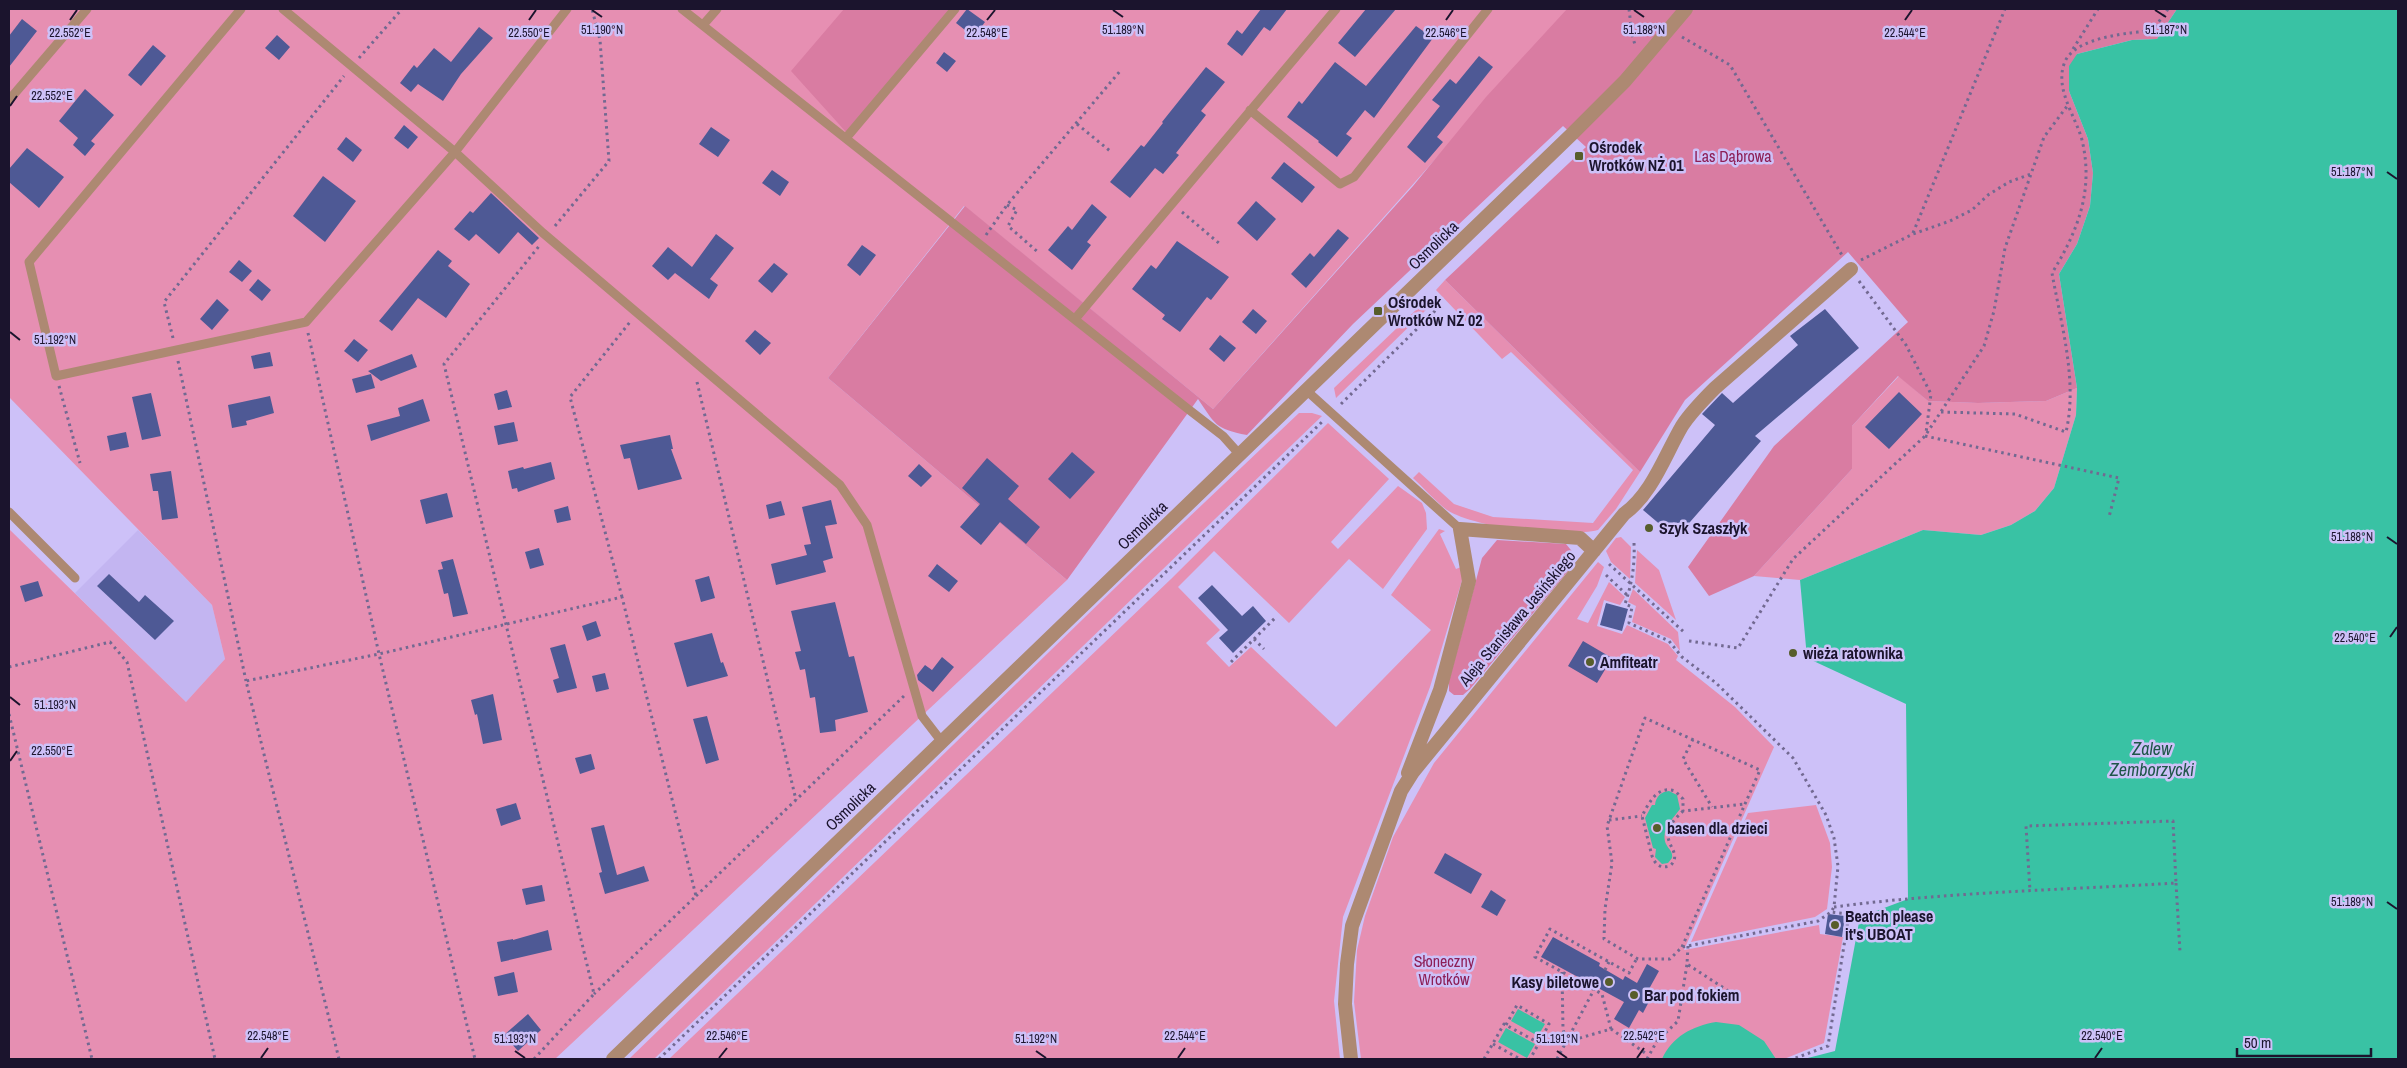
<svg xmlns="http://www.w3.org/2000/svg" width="2407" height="1068" font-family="'Archivo Narrow',sans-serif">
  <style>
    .built { fill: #c3b5f1 }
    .green { fill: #e68fb2 }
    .forest { fill: #d97ca2 }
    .water { fill: #39c2a4 }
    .building { fill: #4e5995 }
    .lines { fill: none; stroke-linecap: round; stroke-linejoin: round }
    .path { stroke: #726991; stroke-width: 3; stroke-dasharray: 2.5 4; stroke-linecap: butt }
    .service { stroke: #ad8972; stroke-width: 9 }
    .pedestrian { stroke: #ad8972; stroke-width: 14 }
    .tertiary { stroke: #ad8972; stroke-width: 14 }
    .ticks { fill: none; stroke: #1b142d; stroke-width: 2 }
    .poi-dot { fill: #575d2b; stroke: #cdc1f8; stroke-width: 2 }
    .labels { text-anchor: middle; stroke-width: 5; stroke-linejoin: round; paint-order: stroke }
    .poi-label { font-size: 16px; font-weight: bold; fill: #1b142d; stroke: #cdc1f8; text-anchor: start }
    .park-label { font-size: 16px; fill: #8d1e56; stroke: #cdc1f8 }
    .street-label { font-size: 16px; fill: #1b142d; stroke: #cdc1f8 }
    .water-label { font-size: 18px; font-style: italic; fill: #1f5649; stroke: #cdc1f8 }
    .ticks-label { font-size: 12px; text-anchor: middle; fill: #1b142d; stroke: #cdc1f8; stroke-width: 5; stroke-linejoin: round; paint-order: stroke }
  </style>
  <rect width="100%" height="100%" fill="#cdc1f8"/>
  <path class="built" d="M138 530 212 605 225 659 186 702 75 593Z"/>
  <path class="green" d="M9 9H1569L1213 409 964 206 828 378 1067 580 555 1059H9V529L186 702 225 659 212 605 9 397Z
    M1445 280 1640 472 1616 509 1598 530C1566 538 1474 528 1447 510 1435 501 1424 488 1413 478L1419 472 1454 504 1493 517 1593 523 1633 470 1511 352 1502 359 1436 290Z
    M1419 307 1428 308 1336 398 1334 388Z
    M1899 376 1928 401 1978 403 2046 401 2077 388 2076 415 2054 488 2035 511 2011 525 1981 535 1923 530 1800 580 1754 576 1852 469V426Z
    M1299 413H1312L1322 416 654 1059H629L1148 556Z
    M1328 423 1389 479 1331 542 1338 549 1398 486 1422 503 1426 513 1427 529 1383 589 1349 559 1289 623 1214 551 1178 587 1220 630 1206 643 1229 667 1251 647 1336 727 1431 630 1391 595 1439 529 1445 531 1440 534 1456 569 1461 567 1463 577 1430 687 1343 917 1334 1001 1340 1059H669L1171 579Z
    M1621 537 1631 547 1630 579 1611 562 1606 551 1616 538Z
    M1637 550 1659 570 1676 620 1635 583Z
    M1598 562 1604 567 1597 586 1577 619 1588 623 1609 582 1625 597 1620 605 1604 600 1597 626 1622 634 1627 625 1668 644 1678 656 1676 660 1735 707 1774 747 1684 950 1819 925 1820 934 1843 937 1824 1043 1784 1059H1361L1354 1002 1357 950 1365 916 1393 837 1434 763Z
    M1633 589 1678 632 1680 651 1671 639 1632 622 1636 606 1628 602Z
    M1816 805 1830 843 1832 867 1827 909 1815 917 1691 942 1748 813Z"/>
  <path class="forest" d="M844 9H950L846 132 791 71Z
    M1567 9H2177L2157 39 2132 40 2077 54 2069 91 2088 139 2093 173 2090 206 2077 244 2059 274 2077 388 2046 401 1978 403 1928 401 1898 376 1852 426V469L1754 576 1709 596 1688 567 1774 446 1908 322 1848 252 1685 400 1640 472 1445 280 1586 147 1563 126 1353 324 1247 435C1215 429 1215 424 1198 399L1067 580 828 378 965 206 1213 409 1413 186 1486 97Z
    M1497 540 1566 544 1575 555 1574 564 1470 689 1463 695H1454L1449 691V681L1482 558Z"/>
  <path class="water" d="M2177 9H2398V1059H1804L1835 1051 1860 917 1908 899 1906 704 1807 658 1800 580 1923 530 1981 535 2011 525 2035 511 2054 488 2076 415 2077 388 2059 274 2077 244 2090 206 2093 173 2088 139 2069 91V66L2077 54 2132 40 2157 39Z
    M1669 791 1677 795 1680 809C1673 819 1660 830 1666 844 1669 850 1673 851 1672 858L1668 863 1662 864 1655 857 1656 849 1653 848 1645 818 1652 805H1655C1656 796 1661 792 1669 791Z
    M1518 1009 1545 1024 1538 1036 1511 1021Z
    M1716 1022 1739 1025 1764 1041 1776 1059H1662C1672 1037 1692 1026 1716 1022Z
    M1506 1028 1535 1044 1527 1058 1498 1042Z"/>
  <path class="building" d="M967 9 985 22 974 37 956 23Z
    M1261 9H1287L1270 31 1264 27 1242 56 1227 44 1237 30 1242 34Z
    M1366 9H1396L1355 57 1338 43Z
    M22 19 37 31 9 67V36Z
    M1416 26 1433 38 1374 118 1365 110 1346 134 1352 138 1337 157 1318 142 1319 141 1287 117 1299 101 1302 104 1335 62 1366 86Z
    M479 27 493 38 461 74 443 101 418 84 411 92 400 83 414 65 417 68 434 48 451 62Z
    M277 35 290 47 279 60 265 48Z
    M153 45 166 56 141 86 128 75Z
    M944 52 956 61 947 72 936 63Z
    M1479 56 1493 67 1437 137 1443 142 1425 163 1407 147 1440 106 1432 100 1450 79 1456 84Z
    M1206 67 1225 82 1201 111 1206 115 1176 153 1179 155 1163 174 1155 168 1130 198 1110 182 1141 145 1144 147 1163 123 1162 122Z
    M85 89 114 115 91 141 95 144 85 156 73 145 78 138 59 121Z
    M404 125 418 137 408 149 394 138Z
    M711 127 730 140 718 157 699 144Z
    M346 137 362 150 353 162 337 149Z
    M27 148 64 177 39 208 9 182V169Z
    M1284 162 1315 187 1302 203 1271 178Z
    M772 170 789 182 780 196 762 183Z
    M323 176 356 201 325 242 293 216Z
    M491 193 539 238 532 245 518 232 499 254 476 234 469 241 454 229 470 211 473 213Z
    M1256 201 1276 219 1257 241 1237 223Z
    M1092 204 1107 217 1087 242 1091 245 1072 270 1048 250 1068 226 1072 230Z
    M1338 229 1349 238 1306 288 1291 274 1310 253 1314 257Z
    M716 234 734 248 710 279 718 285 709 299 675 273 668 280 652 266 668 247 692 267Z
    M1177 241 1229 277 1211 300 1207 297 1180 332 1162 319 1165 315 1132 289 1151 265 1156 269Z
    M862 245 876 255 860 276 847 265Z
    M438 250 452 261 448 266 470 284 446 318 418 298 392 331 379 321Z
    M239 260 252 271 242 282 229 272Z
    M774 263 788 274 772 293 758 281Z
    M258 279 271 290 262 301 249 290Z
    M217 299 229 310 212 330 200 319Z
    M1253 309 1267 321 1256 334 1242 322Z
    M1825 309 1859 348 1755 436 1761 441 1676 538 1643 510 1715 425 1702 414 1722 393 1733 403 1798 345 1790 336Z
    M755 330 771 343 760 355 745 341Z
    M1220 335 1236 348 1224 362 1209 349Z
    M354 339 368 350 358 362 344 351Z
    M270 352 273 366 254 369 251 356Z
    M412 354 417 367 381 381 368 371Z
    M371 374 375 388 356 393 352 379Z
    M507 390 512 407 498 410 494 394Z
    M1899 392 1922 414 1889 449 1865 427Z
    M151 393 161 436 142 440 132 397Z
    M270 396 274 413 246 421 247 425 232 428 228 405Z
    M423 399 430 421 371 441 367 425 400 416 398 408Z
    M514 422 518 441 498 445 494 426Z
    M126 432 129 447 110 451 107 436Z
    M670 435 673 449H671L682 479 638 490 630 458 624 459 620 445Z
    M1072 452 1095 472 1070 499 1048 479Z
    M987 458 1019 486 1008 499 1040 527 1026 544 1000 522 981 545 960 527 980 504 962 488Z
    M551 462 555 479 518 492 517 488 512 489 508 471 523 467 524 469Z
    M919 464 932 476 921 487 908 476Z
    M171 471 178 518 162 520 158 491H153L150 474Z
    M447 493 453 517 426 524 420 500Z
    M831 500 837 524 825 526 833 558 823 561 826 572 776 585 771 564 807 555 804 545 811 544 802 507Z
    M781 501 785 515 769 519 766 505Z
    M568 506 571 520 557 523 554 510Z
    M539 548 544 565 530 569 525 552Z
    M453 559 468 614 453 617 448 593 444 594 438 570 443 569 441 562Z
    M937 564 958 581 949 592 928 576Z
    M109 574 139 602 145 595 174 621 155 640 97 586Z
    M709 576 715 598 701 602 695 580Z
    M38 581 43 596 25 602 20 586Z
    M1212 585 1242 616 1253 606 1266 621 1233 653 1219 638 1228 630 1198 598Z
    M835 602 849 657 854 656 868 712 835 720 836 731 820 733 815 697 810 698 805 669 800 670 795 652 801 651 791 611Z
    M1606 603 1628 609 1622 631 1600 625Z
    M596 621 601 636 587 641 582 626Z
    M712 633 721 663 723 662 728 676 687 687 674 643Z
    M1583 641 1612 658 1597 683 1568 666Z
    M565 644 577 688 557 693 553 680 559 678 550 648Z
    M942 657 954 667 933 692 918 680 917 675 925 665 932 670Z
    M605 673 609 689 596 692 592 676Z
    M493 694 502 740 483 744 477 714 475 715 471 700Z
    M707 716 719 760 706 764 693 719Z
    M591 754 595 769 580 774 575 758Z
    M516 803 521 819 501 826 496 809Z
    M604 825 617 875 644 866 649 881 605 894 599 873 602 872 591 828Z
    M1445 853 1482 874 1471 894 1434 873Z
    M542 885 545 901 526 905 522 889Z
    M1491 890 1506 900 1497 916 1481 907Z
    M1828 914 1845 916 1842 937 1825 934Z
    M548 930 552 950 501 962 497 942 513 939V940Z
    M1553 937 1600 963 1599 966 1623 980 1625 976 1637 983 1647 964 1659 971 1649 989 1654 992 1643 1013 1639 1010 1629 1028 1614 1019 1624 1002 1541 957Z
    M514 972 518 992 498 996 494 977Z
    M528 1014 541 1030 518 1051 504 1035Z"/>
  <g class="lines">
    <path class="path" d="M1629 9 1632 34 1635 45
      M1682 37 1730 65 1843 257
      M2073 49 2098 9
      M359 58 402 9
      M1077 124 1110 151
      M1007 205 1017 210 1008 226 1039 253
      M1182 212 1220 244
      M555 226 609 161 600 40 592 9
      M1913 233 2005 9
      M986 235 1007 205 1121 70
      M1861 260 1913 234 1950 221 1972 210 1988 195 2009 182 2031 174
      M1859 281 1906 345 1931 394 1926 433
      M308 333 379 654 475 1059
      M173 338 164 302 344 76
      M178 361 246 681
      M697 382 796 800
      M59 386 80 463
      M1341 404 1441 305
      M1941 412 2015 414 2066 432C2078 381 2061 324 2052 273 2078 231 2094 190 2082 140 2076 117 2055 90 2064 64 2071 42 2109 36 2129 33 2136 32 2146 32 2151 29 2159 23 2163 16 2168 9
      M1925 436 2119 478 2109 517
      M1634 543C1635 565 1632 583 1625 604L1632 607 1629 623 1669 641 1682 657 1716 683 1793 758 1826 815 1834 838 1838 866 1834 907 1831 912 1849 914 1828 1046 1793 1059
      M1609 564 1685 633
      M1606 575 1628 596
      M622 597 570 397 630 322
      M1254 639 1264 649
      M1689 641 1738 648 1793 559 1925 436 1984 346 1994 311 2005 248 2044 137 2068 105
      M1231 662 1276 617
      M9 667 110 642 127 662 215 1059
      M9 714 92 1059
      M1693 739 1683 759 1712 807
      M1683 811C1677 817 1668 825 1668 834 1667 846 1682 855 1670 866 1660 869 1655 864 1652 856L1642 816C1649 803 1657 785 1675 791L1683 799V811L1745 804
      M1609 820 1642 816
      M2176 883 2180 952
      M696 896 904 696
      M1834 907C1947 892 2062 890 2176 883L2173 821 2026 826 2030 891
      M1688 946 1687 964 1736 996
      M1682 947 1760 770 1645 718 1607 826 1612 863 1605 909 1604 939 1638 959H1670L1682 947 1818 921 1831 912
      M1605 970 1609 962
      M1562 972 1563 1029 1566 1042 1611 1029 1648 1055
      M1506 1025 1517 1005 1549 1024 1539 1043
      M1611 1029 1602 994 1535 957 1550 929 1629 973 1637 958
      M1493 1044 1520 1059
      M339 1059 246 681 379 654 622 597 696 896 594 994
      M534 1059 594 994 444 364 540 245
      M659 1059 1322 422
      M1484 1059 1504 1024 1539 1043 1530 1059
      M1557 1059 1597 984
      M1647 1059 1657 1041 1678 1021 1687 964"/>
    <path class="service" d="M241 9 29 262 56 376 306 322 455 152 567 9
      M283 9 455 152 543 233 840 485 867 525 922 716 942 742
      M682 9 1188 409 1223 436 1240 455
      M703 25 717 9
      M9 100 87 9
      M1250 110 1340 184 1354 177 1488 9
      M846 138 955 9
      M1075 319 1336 9
      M1307 391 1460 529
      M9 512 75 578"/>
    <path class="pedestrian" d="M1408 773 1440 690 1469 581 1460 529 1580 538 1594 551
      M1351 1059 1345 1004 1347 964 1352 926 1401 791 1413 772 1624 514C1652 494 1665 455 1682 426 1691 412 1703 400 1715 388L1851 269"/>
    <path class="tertiary" d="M613 1059 1573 133 1625 81 1686 9"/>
  </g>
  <path class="ticks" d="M592 10 602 17M1113 10 1123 17M1634 10 1644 17M2155 10 2166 17M70 20 77 10M529 20 536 10M987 20 995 10M1446 20 1453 10M1905 20 1912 10M10 106 17 96M2387 172 2397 179M10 332 20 340M2387 537 2397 544M2390 637 2397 627M10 697 20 705M10 761 17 751M2387 902 2397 909M515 1051 525 1058M1036 1051 1046 1058M1557 1051 1567 1058M261 1058 268 1048M719 1058 727 1048M1178 1058 1185 1048M1637 1058 1644 1048M2095 1058 2102 1048"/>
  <g class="poi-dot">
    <rect x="1574" y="151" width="10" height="10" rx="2.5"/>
    <rect x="1373" y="306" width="10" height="10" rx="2.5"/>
    <circle cx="1649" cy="528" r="5"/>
    <circle cx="1793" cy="653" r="5"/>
    <circle cx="1590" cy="662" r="5"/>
    <circle cx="1657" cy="828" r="5"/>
    <circle cx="1835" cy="925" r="5"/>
    <circle cx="1609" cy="982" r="5"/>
    <circle cx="1634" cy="995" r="5"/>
  </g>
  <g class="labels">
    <g class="poi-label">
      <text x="1589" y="153">Ośrodek<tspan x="1589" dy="18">Wrotków NŻ 01</tspan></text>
      <text x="1388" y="308">Ośrodek<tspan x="1388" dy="18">Wrotków NŻ 02</tspan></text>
      <text x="1659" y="534">Szyk Szaszłyk</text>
      <text x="1803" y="659">wieża ratownika</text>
      <text x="1600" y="668">Amfiteatr</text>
      <text x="1667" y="834">basen dla dzieci</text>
      <text x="1845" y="922">Beatch please<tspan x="1845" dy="18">it's UBOAT</tspan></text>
      <text x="1599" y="988" text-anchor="end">Kasy biletowe</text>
      <text x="1644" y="1001">Bar pod fokiem</text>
    </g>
    <g class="park-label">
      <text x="1733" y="162">Las Dąbrowa</text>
      <text x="1444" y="967">Słoneczny<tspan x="1444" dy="18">Wrotków</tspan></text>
    </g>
    <g class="street-label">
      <text transform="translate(1433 245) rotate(-44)" y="6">Osmolicka</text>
      <text transform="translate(1142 525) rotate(-44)" y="6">Osmolicka</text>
      <text transform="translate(1517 618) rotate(-50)" y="6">Aleja Stanisława Jasińskiego</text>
      <text transform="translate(850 806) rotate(-44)" y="6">Osmolicka</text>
    </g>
    <g class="water-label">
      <text x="2152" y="755">Zalew<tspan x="2152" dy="21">Zemborzycki</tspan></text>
    </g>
  </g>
  <g class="ticks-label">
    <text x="602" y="34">51.190°N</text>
    <text x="1123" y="34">51.189°N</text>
    <text x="1644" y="34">51.188°N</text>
    <text x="2166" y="34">51.187°N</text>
    <text x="70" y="37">22.552°E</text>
    <text x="529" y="37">22.550°E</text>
    <text x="987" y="37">22.548°E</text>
    <text x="1446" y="37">22.546°E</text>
    <text x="1905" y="37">22.544°E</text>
    <text x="52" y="100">22.552°E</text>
    <text x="2352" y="176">51.187°N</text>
    <text x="55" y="344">51.192°N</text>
    <text x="2352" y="541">51.188°N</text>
    <text x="2355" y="642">22.540°E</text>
    <text x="55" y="709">51.193°N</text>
    <text x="52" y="755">22.550°E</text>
    <text x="2352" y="906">51.189°N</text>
    <text x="268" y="1040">22.548°E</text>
    <text x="727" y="1040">22.546°E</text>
    <text x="1185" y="1040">22.544°E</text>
    <text x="1644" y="1040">22.542°E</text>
    <text x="2102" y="1040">22.540°E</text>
    <text x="515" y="1043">51.193°N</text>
    <text x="1036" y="1043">51.192°N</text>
    <text x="1557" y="1043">51.191°N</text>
  </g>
  <rect width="2407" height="1068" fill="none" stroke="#1b142d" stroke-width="20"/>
  <path d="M2237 1048v8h134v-8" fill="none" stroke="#1b142d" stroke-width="2.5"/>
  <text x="2244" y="1048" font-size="15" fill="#1b142d" stroke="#cdc1f8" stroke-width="4" paint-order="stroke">50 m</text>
</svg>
